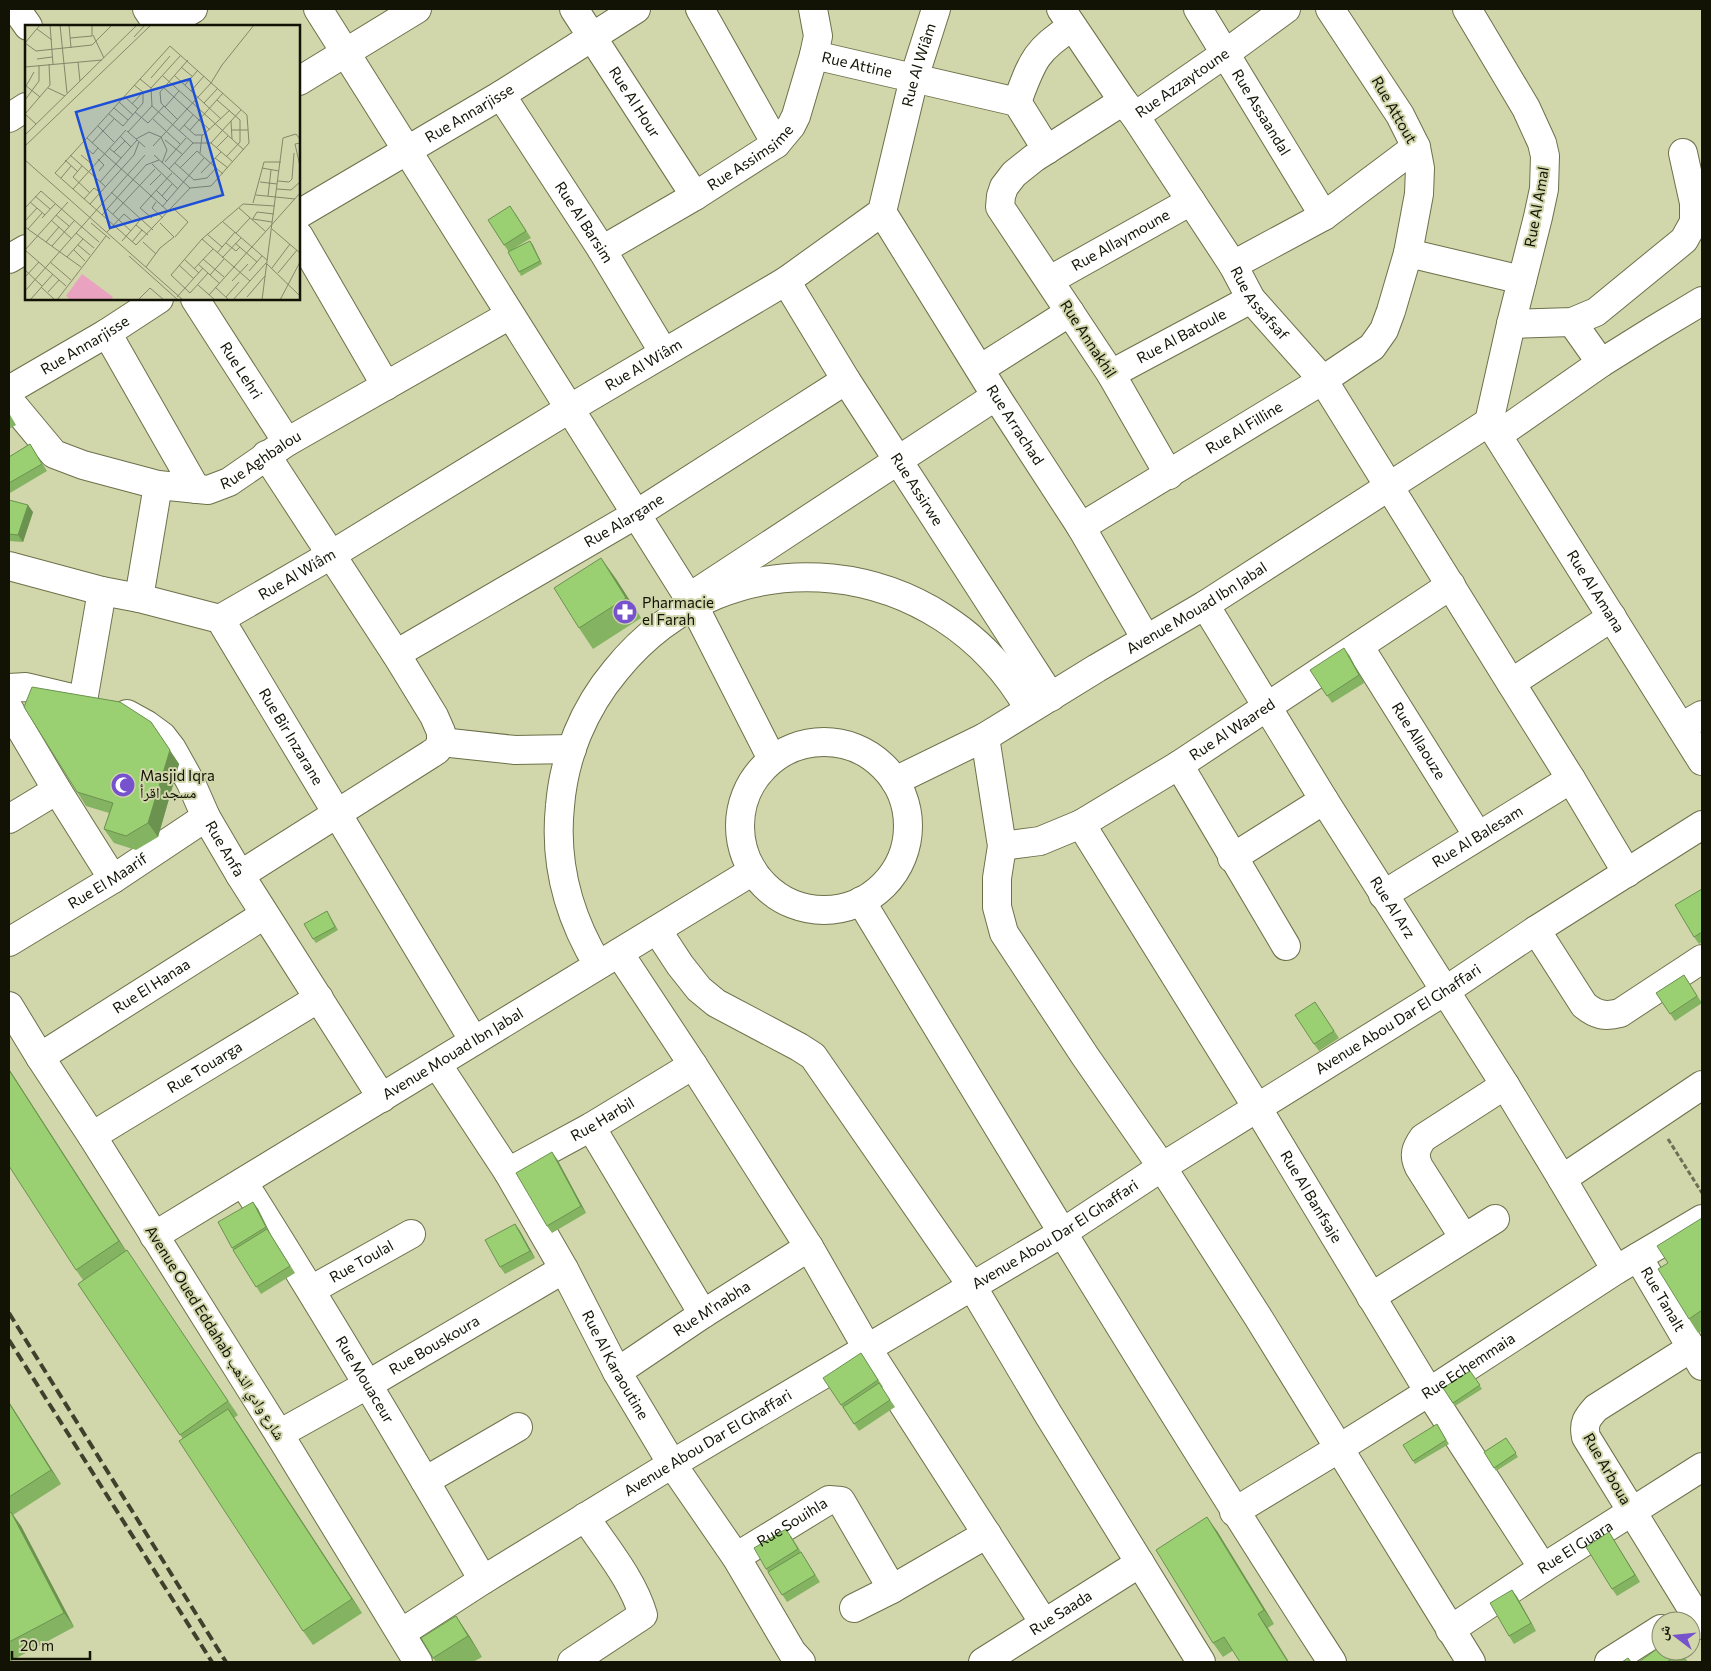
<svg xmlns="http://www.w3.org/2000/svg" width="1711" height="1671" font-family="Commissioner,'Noto Naskh Arabic',sans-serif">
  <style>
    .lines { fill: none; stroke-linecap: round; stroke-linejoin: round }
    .minor-casing { stroke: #6d714a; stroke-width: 30 }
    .path { stroke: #6e7055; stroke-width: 3; stroke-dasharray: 5 2.5; stroke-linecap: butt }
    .minor { stroke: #fff; stroke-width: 28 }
    .rail { stroke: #3f412d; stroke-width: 4; stroke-dasharray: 10 5; stroke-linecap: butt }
    .wall { fill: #84b362 }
    .shaded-wall { fill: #6c9250 }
    .building { fill: #9ad072; stroke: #6c9250 }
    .labels { text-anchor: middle; stroke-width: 4; stroke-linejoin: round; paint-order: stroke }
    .street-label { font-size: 15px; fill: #121305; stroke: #d1d6ab }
    .poi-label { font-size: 15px; fill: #121305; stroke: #d1d6ab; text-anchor: start }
    .inset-road { fill: none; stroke: #858869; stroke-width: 1 }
    .view { fill: #1d4ed8; fill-opacity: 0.15; stroke: #1d4ed8; stroke-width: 2.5 }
    .inset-edge { fill: none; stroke: #121305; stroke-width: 2.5 }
  </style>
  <rect width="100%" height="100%" fill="#d1d6ab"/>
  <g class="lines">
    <defs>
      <g id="minor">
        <path d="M16 9 28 26"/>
        <path d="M147 9 158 26"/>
        <path d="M318 9 694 606 772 759"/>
        <path id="s1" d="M574 9 695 196"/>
        <path d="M700 9 776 144"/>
        <path d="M1061 9 1123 101"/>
        <path id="s2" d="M1198 9 1324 216"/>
        <path d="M1467 9 1526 108 1542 143 1545 156 1544 189 1538 217 1511 324 1489 422"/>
        <path d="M164 26 193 9"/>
        <path id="s3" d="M814 55 1017 102 1047 150"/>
        <path d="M299 81 417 9"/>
        <path id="s4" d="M501 95 602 250 664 353"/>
        <path d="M1017 102C1032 62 1035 50 1072 27"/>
        <path id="s5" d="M1135 116 1233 265 1251 299 1323 380 1511 683 1571 779 1627 873"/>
        <path d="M9 118 26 107"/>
        <path id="s6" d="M882 212 996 396 1081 527 1146 639"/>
        <path id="s7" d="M299 214 501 95 636 9"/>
        <path d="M299 236 386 386"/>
        <path id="s8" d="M602 250 695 196 776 144 791 126 796 116 814 55 818 36 813 9"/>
        <path d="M1408 253 1522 280"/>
        <path d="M9 259 26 249"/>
        <path d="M1233 265 1324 216 1416 147"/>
        <path id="s9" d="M1050 280 1191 201"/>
        <path id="s10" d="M786 281 846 380 1051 697"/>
        <path id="s11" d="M195 299 287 442"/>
        <path d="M1572 322 1601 363"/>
        <path d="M1511 324 1572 322 1596 312 1684 240 1694 222V203L1683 153"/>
        <path d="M107 333 196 489"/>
        <path d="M980 369 1070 312"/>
        <path id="s12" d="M1111 374 1251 299"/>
        <path id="s13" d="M9 390 107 333 159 299"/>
        <path id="s14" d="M9 400 54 454 83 465 158 485 208 490 229 482 287 442 510 315"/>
        <path id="s15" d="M1489 422 1702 761"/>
        <path d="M1498 435 1601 363 1657 328 1702 301"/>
        <path id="s16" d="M1169 475 1111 374 1000 207 1001 196 1004 187 1014 174 1034 158 1123 101 1135 116 1226 53 1286 9"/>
        <path id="s17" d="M1081 527 1323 380 1372 347 1384 330 1391 311 1408 253 1419 194 1420 168 1416 147 1400 115 1330 9"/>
        <path id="s18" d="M9 566 102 591 139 598 220 619 474 1041"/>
        <path d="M699 591 996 396"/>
        <path d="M139 598 158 485"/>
        <path id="s19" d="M1205 605 1324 800 1505 1085 1562 1179 1702 1085"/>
        <path id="s20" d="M220 619 331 555 569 409 786 281 882 212 914 78 936 9"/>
        <path id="s21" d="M1359 646 1478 836"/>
        <path id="s22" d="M396 654 635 515 846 380"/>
        <path d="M1511 683 1612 617"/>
        <path d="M9 688 26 687 68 697"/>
        <path d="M83 701 102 591"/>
        <path d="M9 709 57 790 113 879"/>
        <path id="s23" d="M127 714 147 725 162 736 172 749 191 783 206 817 240 875 382 1098"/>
        <path d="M1681 727 1702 715"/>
        <path d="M985 737 1002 846 997 878V907L1004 933 1085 1056 1162 1167 1258 1317 1471 1662"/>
        <circle cx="824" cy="826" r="84"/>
        <path d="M441 742 515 750 572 749"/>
        <path d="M1179 765 1286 946"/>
        <path id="s24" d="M895 781 985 737 1097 668 1205 605 1489 422"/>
        <path d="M9 819 57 790"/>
        <path id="s25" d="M1081 824 1258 1109 1429 1392 1543 1568"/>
        <path id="s26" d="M1002 846 1040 841 1081 824 1179 765 1451 585"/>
        <path d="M1232 858 1324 800"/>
        <path d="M240 875 431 754 437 750 441 742V732L434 716 396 654 266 455"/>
        <path id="s27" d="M1383 895 1571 779"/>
        <path d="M861 901C1016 1157 1170 1412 1332 1662"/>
        <path d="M657 930 680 965 699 989 716 1003 799 1047 813 1056 972 1286 1048 1414 1201 1662"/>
        <path d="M1536 930 1584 1005C1596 1015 1605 1017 1620 1013L1702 959"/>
        <path id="s28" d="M9 942 113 879 206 817"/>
        <path d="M619 953 693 1065 809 1247 867 1348 1044 1623"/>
        <path d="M598 965C569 917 554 863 560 806 564 756 584 708 616 670 730 529 941 554 1029 709"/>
        <path d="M9 1006 40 1057 92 1136 279 1434 418 1662"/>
        <path id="s29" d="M40 1057 264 915"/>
        <path id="s30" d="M437 1064 508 1172 564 1269 617 1372 672 1464 736 1557 792 1652 801 1662"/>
        <path d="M591 1127 703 1314"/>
        <path id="s31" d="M92 1136 319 998"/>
        <path id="s32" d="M508 1172 591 1127 693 1065"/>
        <path d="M1562 1179 1616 1270"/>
        <path id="s33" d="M243 1182C326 1313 405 1446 483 1580"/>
        <path id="s34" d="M154 1236 753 871"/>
        <path d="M1464 1238 1419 1167C1413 1155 1416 1148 1423 1138L1505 1085"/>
        <path id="s35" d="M1638 1257 1702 1366"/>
        <path id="s36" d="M311 1290 411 1234"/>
        <path d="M1371 1297 1495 1219"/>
        <path d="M1691 1348 1596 1408C1587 1418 1583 1423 1586 1437L1702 1625"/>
        <path id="s37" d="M617 1372 703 1314 809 1247"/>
        <path id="s38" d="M279 1434 367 1385 564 1269"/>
        <path d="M425 1481 518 1427"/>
        <path id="s39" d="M1234 1512 1338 1449 1429 1392 1616 1270 1702 1219"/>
        <path id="s40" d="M736 1557 829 1500 841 1501 892 1589"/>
        <path d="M854 1608 892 1589 987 1534"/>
        <path id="s41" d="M1450 1630 1543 1568 1702 1467"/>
        <path id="s42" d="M401 1633 483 1580 672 1464 1062 1233 1162 1167 1445 991 1536 930 1702 825"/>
        <path d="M572 1662 643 1615C633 1580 605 1547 585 1517"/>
        <path id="s43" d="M983 1662 1140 1563"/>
        <path d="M1609 1662 1661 1629"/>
      </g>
    </defs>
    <use href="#minor" class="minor-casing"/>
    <path class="path" d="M1668 1139 1702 1193"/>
    <use href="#minor" class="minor"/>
    <path class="rail" d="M9 1313 226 1662
      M9 1340 212 1662"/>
  </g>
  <path class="wall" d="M515 213 531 238 513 249 530 241 542 264 521 276 509 252 504 245Z
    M9 413 16 425 9 429Z
    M30 444 47 471 10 493 9 492V457Z
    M9 500 33 512 23 542 9 541Z
    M601 558 616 579 641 618 593 649 579 628Z
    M1349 655 1364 683 1332 703 1310 670Z
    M161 737 179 764 158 837 136 850 114 843 104 829 109 813 86 806 77 792Z
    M1702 889V942L1699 944 1694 937Z
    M327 911 338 930 316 943 313 939Z
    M1684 975 1702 1003 1675 1021 1656 993Z
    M1315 1002 1339 1038 1319 1051 1314 1044Z
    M9 1069 126 1251 238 1415 234 1418 362 1613 313 1645 303 1631 183 1439 78 1284 83 1280 76 1270Z
    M557 1159 586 1213 552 1233 547 1226Z
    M253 1202 258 1209 271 1235 295 1273 261 1294 232 1248Z
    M1702 1218V1331L1698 1333 1689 1319 1668 1263Z
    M515 1224 520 1231 535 1258 505 1274 500 1267Z
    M861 1353 883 1387 882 1388 895 1407 859 1431 841 1405Z
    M1470 1371 1482 1389 1455 1406 1443 1388Z
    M9 1402 61 1484 13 1515 21 1526 74 1627 9 1662Z
    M1437 1424 1449 1444 1415 1464 1413 1461Z
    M1506 1438 1518 1457 1496 1471 1484 1452Z
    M1217 1531 1274 1624 1223 1657 1213 1643Z
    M1609 1532 1640 1582 1617 1596 1612 1589Z
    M791 1536 820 1582 787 1602 766 1569Z
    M1512 1590 1517 1597 1536 1631 1514 1644 1509 1636Z
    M456 1616 470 1637 482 1657 473 1662H436L433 1658Z
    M1681 1651 1688 1662H1639Z"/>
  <path class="shaded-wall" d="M530 241 533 245 542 264 540 261Z
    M28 505 33 512 23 542 18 535Z
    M601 558 616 579 641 618 626 598Z
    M1344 648 1349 655 1364 683 1359 675Z
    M151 722 179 764 158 837 148 823Z
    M9 1069 129 1255 119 1241 9 1070Z
    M552 1152 557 1159 586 1213 581 1206Z
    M253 1202 258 1209 271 1235 266 1227Z
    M515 1224 520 1231 535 1258 530 1251Z
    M9 1402 61 1484 51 1470 9 1403Z
    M228 1409 238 1423 362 1613 352 1599Z
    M11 1512 21 1526 74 1627 64 1613Z
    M1207 1517 1217 1531 1274 1624 1264 1610Z
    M1609 1532 1614 1540 1640 1582 1635 1575Z
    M1512 1590 1517 1597 1536 1631 1531 1623Z
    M1258 1614 1268 1628 1289 1662H1288Z
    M456 1616 470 1637 482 1657 468 1636Z"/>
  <path class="building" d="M510 206 526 231 504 245 488 220Z
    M530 241 540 261 519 272 508 252Z
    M30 444 42 464 9 483V457Z
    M9 500 28 505 18 535 9 534Z
    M601 558 626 598 579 628 554 588Z
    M1344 648 1359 675 1327 696 1310 670Z
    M32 687 120 702 151 722 170 750 148 823 126 836 104 829 113 803 77 792 24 707Z
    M1702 889V932L1694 937 1675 905Z
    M327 911 335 927 313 939 304 924Z
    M1684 975 1697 996 1670 1014 1656 993Z
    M1315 1002 1334 1031 1314 1044 1295 1015Z
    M9 1070 119 1241 76 1270 9 1166Z
    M552 1152 581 1206 547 1226 516 1173Z
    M253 1202 266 1227 232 1248 218 1222Z
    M1702 1218V1310L1689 1319 1658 1269 1668 1263 1657 1246Z
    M515 1224 530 1251 500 1267 485 1240Z
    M267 1229 290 1266 256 1287 233 1250Z
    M127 1250 228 1401 180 1435 78 1284Z
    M861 1353 878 1380 841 1405 823 1378Z
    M1470 1371 1480 1385 1453 1403 1443 1388Z
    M879 1383 890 1400 854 1424 843 1407Z
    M9 1403 51 1470 9 1497Z
    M228 1409 352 1599 303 1631 179 1441Z
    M1437 1424 1446 1440 1413 1461 1403 1445Z
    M1506 1438 1516 1453 1494 1468 1484 1452Z
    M11 1512 64 1613 9 1642V1513Z
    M1207 1517 1264 1610 1258 1614 1288 1662H1240L1224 1637 1213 1643 1156 1550Z
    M786 1529 798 1549 766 1569 754 1548Z
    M1609 1532 1635 1575 1612 1589 1586 1547Z
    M801 1552 815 1575 782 1595 768 1572Z
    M1512 1590 1531 1623 1509 1636 1490 1603Z
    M456 1616 468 1636 433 1658 421 1638Z
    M1661 1646V1651H1681V1652L1667 1662H1639Z
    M1628 1658 1631 1662H1622Z"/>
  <defs>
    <symbol id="pharmacy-disc" viewBox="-11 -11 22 22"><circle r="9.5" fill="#7652cc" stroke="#d1d6ab"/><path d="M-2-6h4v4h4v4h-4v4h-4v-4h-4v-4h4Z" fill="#fff"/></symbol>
    <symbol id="mosque-disc" viewBox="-11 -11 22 22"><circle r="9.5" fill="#7652cc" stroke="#d1d6ab"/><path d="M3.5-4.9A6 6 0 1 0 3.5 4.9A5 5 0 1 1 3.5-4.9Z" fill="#fff"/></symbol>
  </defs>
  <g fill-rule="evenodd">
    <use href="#pharmacy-disc" x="611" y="598" width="28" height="28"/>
    <use href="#mosque-disc" x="109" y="771" width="28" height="28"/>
  </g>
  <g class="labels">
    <g class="street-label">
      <text dy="5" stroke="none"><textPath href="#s3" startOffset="44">Rue Attine</textPath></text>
      <text dy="5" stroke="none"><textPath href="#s20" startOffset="929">Rue Al Wiâm</textPath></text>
      <text dy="5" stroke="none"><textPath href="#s16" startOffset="562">Rue Azzaytoune</textPath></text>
      <text dy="5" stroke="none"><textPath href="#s1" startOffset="111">Rue Al Hour</textPath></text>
      <text transform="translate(1394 110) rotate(60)" y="5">Rue Attout</text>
      <text dy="5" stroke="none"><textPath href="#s2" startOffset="121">Rue Assaandal</textPath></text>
      <text dy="5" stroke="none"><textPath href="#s7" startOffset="198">Rue Annarjisse</textPath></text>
      <text dy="5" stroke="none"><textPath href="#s8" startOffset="175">Rue Assimsime</textPath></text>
      <text transform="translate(1537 207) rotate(-80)" y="5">Rue Al Amal</text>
      <text dy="5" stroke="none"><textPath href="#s4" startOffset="152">Rue Al Barsim</textPath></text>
      <text dy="5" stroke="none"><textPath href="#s9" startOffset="81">Rue Allaymoune</textPath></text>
      <text dy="5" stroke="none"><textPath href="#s5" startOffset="225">Rue Assafsaf</textPath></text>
      <text dy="5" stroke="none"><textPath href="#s12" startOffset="80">Rue Al Batoule</textPath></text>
      <text transform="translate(1088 339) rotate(57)" y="5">Rue Annakhil</text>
      <text dy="5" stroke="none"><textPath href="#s13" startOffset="88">Rue Annarjisse</textPath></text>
      <text dy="5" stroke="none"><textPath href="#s20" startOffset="494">Rue Al Wiâm</textPath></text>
      <text dy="5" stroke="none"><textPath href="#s11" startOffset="85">Rue Lehri</textPath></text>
      <text dy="5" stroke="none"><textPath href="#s6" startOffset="251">Rue Arrachad</textPath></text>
      <text dy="5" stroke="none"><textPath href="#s17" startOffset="191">Rue Al Filline</textPath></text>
      <text dy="5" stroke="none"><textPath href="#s14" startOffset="290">Rue Aghbalou</textPath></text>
      <text dy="5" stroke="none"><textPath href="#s10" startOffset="246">Rue Assirwe</textPath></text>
      <text dy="5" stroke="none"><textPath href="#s22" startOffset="264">Rue Alargane</textPath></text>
      <text dy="5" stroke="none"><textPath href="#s20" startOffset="89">Rue Al Wiâm</textPath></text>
      <text dy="5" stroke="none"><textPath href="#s15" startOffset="200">Rue Al Amana</textPath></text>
      <text dy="5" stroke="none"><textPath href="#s24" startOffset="348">Avenue Mouad Ibn Jabal</textPath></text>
      <text dy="5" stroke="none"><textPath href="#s26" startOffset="261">Rue Al Waared</textPath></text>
      <text dy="5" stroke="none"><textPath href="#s18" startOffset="355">Rue Bir Inzarane</textPath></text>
      <text dy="5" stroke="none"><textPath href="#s21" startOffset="112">Rue Allaouze</textPath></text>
      <text dy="5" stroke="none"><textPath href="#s27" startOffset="111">Rue Al Balesam</textPath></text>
      <text dy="5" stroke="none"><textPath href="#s23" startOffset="171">Rue Anfa</textPath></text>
      <text dy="5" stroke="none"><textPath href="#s28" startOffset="116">Rue El Maarif</textPath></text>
      <text dy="5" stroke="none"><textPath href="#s19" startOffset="356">Rue Al Arz</textPath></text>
      <text dy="5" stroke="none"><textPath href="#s29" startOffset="132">Rue El Hanaa</textPath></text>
      <text dy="5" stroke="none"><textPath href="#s42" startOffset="1171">Avenue Abou Dar El Ghaffari</textPath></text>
      <text dy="5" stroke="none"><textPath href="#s34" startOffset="350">Avenue Mouad Ibn Jabal</textPath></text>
      <text dy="5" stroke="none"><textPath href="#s31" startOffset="132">Rue Touarga</textPath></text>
      <text dy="5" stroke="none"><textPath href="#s32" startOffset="108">Rue Harbil</textPath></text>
      <text dy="5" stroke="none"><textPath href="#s25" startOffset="438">Rue Al Banfsaje</textPath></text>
      <text dy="5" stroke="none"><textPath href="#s42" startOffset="766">Avenue Abou Dar El Ghaffari</textPath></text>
      <text dy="5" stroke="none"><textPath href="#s36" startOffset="58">Rue Toulal</textPath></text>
      <text dy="5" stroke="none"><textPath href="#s35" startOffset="49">Rue Tanalt</textPath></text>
      <text dy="5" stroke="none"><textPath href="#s37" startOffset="114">Rue M'nabha</textPath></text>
      <text transform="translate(215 1333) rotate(58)" y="5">Avenue Oued Eddahab شارع وادي الذهب</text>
      <text dy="5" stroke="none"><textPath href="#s38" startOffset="179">Rue Bouskoura</textPath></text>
      <text dy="5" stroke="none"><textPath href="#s30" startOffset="350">Rue Al Karaoutine</textPath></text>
      <text dy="5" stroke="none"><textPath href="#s39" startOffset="276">Rue Echemmaia</textPath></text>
      <text dy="5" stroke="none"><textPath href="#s33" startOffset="232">Rue Mouaceur</textPath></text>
      <text dy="5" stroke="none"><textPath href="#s42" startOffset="361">Avenue Abou Dar El Ghaffari</textPath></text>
      <text transform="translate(1607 1469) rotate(60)" y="5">Rue Arboua</text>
      <text dy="5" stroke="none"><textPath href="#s40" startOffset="66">Rue Souihla</textPath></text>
      <text dy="5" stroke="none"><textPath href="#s41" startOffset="150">Rue El Guara</textPath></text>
      <text dy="5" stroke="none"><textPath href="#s43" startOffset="92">Rue Saada</textPath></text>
    </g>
    <g class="poi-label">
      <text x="642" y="608">Pharmacie<tspan x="642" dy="17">el Farah</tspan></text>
      <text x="140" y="781">Masjid Iqra<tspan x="140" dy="17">مسجد اقرأ</tspan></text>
    </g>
  </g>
  <g transform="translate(25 25)">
    <rect width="275" height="275" fill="#d1d6ab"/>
    <path d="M57 249 88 272 86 275H46L41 271Z" fill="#e9a2bf"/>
    <path class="inset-road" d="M25 0 28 39M35 0 42 68M44 0 46 23M12 4 27 15M68 10 79 33M109 12 120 0M45 13 67 11V0M0 18 11 26 67 20 87 0M0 18 15 0M145 21 222 90 224 118 186 161 165 163 111 220 30 148ZM12 34 27 32M53 37 55 56M0 42 77 35M156 42 168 52M149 50 196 94M138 51 219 125M126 53 145 31M0 60 15 72M160 60 173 45M138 62 185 105M0 63 9 47M23 63 40 71M126 63 156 30M166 66 179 51M99 71 113 84M0 75 14 56V40M192 75 215 95V117L201 132M94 77 108 90M179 78 193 63M107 79 118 67M127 81 168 118H186M140 82 154 66M89 83 103 95M110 87 123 98 139 81M84 89 98 101M128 94 155 119M153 95 136 78 135 67 163 35M206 96 207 114M11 99 0 89 25 60 24 39M159 100 170 110H178L205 85M73 101 89 117M98 101 118 78V67L109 60M165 105 198 68M207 105H223M102 106 120 122M154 106 168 90M103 107 127 81 126 63 115 54M0 110 112 0M95 111 106 122M62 113 144 187M111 114 124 107 136 112 142 125 137 138M140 115 157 129M67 118 89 94M186 118 216 85M186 118 208 137M275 118 270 119 275 141M0 121 125 1M128 121 186 58 197 40 229 0M60 122 68 129 73 123M84 123 96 133M191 123 203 111M89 127 100 116M175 128 177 110M45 130 81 162M56 130 68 140M129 130 165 163M190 133 203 143M73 134 79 140 74 146M0 135 158 275M40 135 52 146M140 137 161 113M150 138 169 155 182 153 191 143M127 139 153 164M57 141 48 152 65 168M155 143 172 126 198 149M237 143 254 146M144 144 168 118M176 148 196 127M36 153 46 141M267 154 269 128M253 156 264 157 267 154M75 157 112 115M235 157 252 159M125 160 136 149M48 164 101 105M252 164 266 165 275 157M131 165 142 176M86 167 128 205M231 170 270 174M10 171 25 184M137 171 147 159M243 171 246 145M59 174 69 163 76 168M5 177 20 190M131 177 127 183 138 193M228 178 239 137H256M65 179 109 130 114 117M137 182 179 133M0 183 16 166 74 217M148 183 163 197 150 212M214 183 240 206M82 184 106 206M88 189 130 144M31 190 44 201M77 190 121 140 134 135M17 193 30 179M127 193 115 183 147 148M228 194 247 197M26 195 46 213M227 195 232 187 249 189M0 196 12 183M198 197 242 235M66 198 85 214M111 200 123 210M0 202 56 242M3 204 17 188M247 204 275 228M82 207 99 189 106 195M51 208 69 223M211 208 225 193M182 209 197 222M177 214 225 256M97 216 116 194M21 217 34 202M107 217 117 205M118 217 131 229M201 218 211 226 215 222M210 218 232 237M53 220 65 230M27 221 49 196M0 225 43 177M0 225 41 261M49 225 60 236M192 228 210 207M104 231 153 275M42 232 58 214M197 233 216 213M159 234 174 248M178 234 199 252M25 237 46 255M173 239 194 258M242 239 275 271M154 240 169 254M121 242 135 223 149 212 135 198M247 243 265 219M169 244 188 224M0 245 17 261M224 246 237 231M183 248 165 268 146 250 177 214 218 179 250 181M253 248 272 225M185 250 199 234M0 252 14 237M207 256 223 239M173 260 190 275M16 262 30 275M190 262 204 275M0 266 120 130M23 267 34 255M184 270 275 168M152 272 178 243M201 272 214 257M222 272 240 251M6 274 28 249M32 275 81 211M113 275 125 263 139 275M208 275 241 238M237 275 258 113 271 109 275 114M255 275 275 237"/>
    <path class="view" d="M165 54 198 170 85 203 51 87Z"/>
    <rect width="275" height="275" class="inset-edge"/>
  </g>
  <rect width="1711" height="1671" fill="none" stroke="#121305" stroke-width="20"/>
  <g transform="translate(1676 1636) rotate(286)"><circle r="24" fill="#d1d6ab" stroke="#858869"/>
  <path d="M0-4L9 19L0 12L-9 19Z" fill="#7652cc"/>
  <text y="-8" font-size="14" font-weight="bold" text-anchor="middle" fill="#121305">ش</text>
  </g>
  <path d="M12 1651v8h78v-8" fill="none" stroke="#121305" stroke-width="2.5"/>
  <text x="20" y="1651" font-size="15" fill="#121305" stroke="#d1d6ab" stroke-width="4" paint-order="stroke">20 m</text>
</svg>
